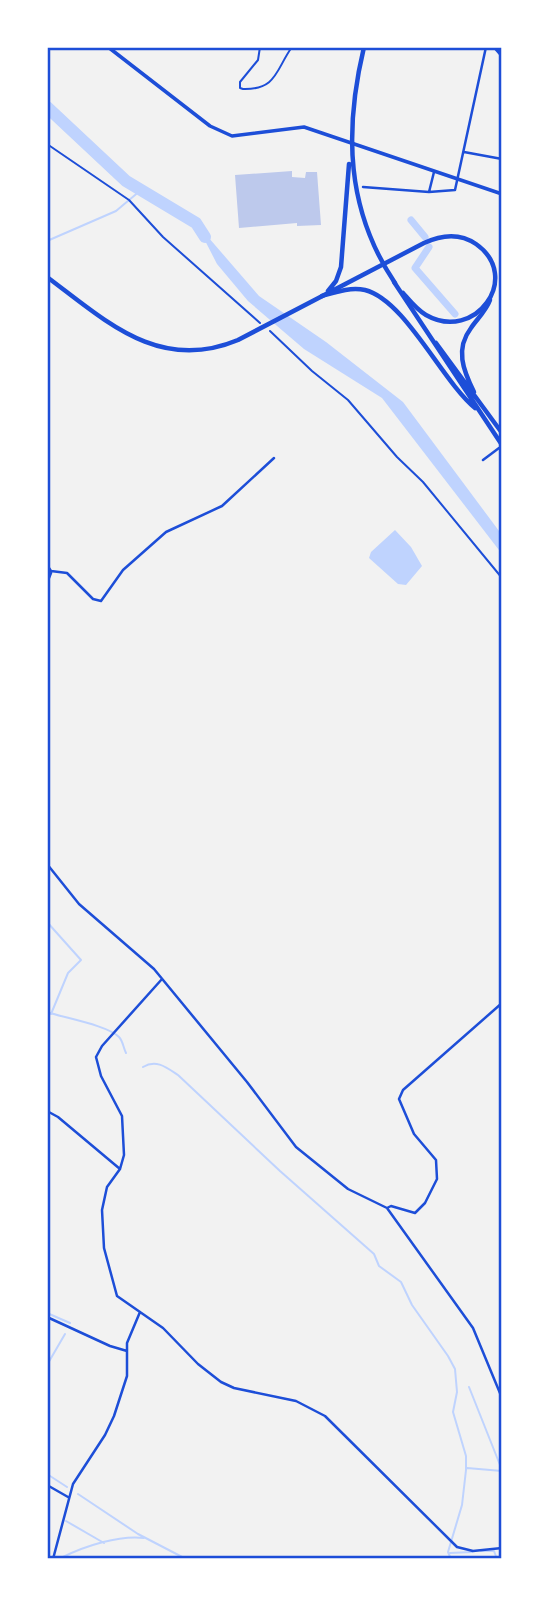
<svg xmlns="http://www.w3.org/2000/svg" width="549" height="1606" font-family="'Work Sans',sans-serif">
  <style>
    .water { fill: #bfd3fe }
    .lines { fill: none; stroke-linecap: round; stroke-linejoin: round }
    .stream { stroke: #bfd3fe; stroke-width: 2 }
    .canal { stroke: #bfd3fe; stroke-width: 7 }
    .river { stroke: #bfd3fe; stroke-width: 12 }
    .building { fill: #bdc9ec }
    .path { stroke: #1d4ed8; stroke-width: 2 }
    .minor { stroke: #1d4ed8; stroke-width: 2.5 }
    .tertiary { stroke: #1d4ed8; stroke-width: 3.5 }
    .secondary { stroke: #1d4ed8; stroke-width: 4.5 }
    .primary { stroke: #1d4ed8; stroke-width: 4.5 }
    .trunk { stroke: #1d4ed8; stroke-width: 4.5 }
    .neatline { fill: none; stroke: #1d4ed8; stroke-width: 2.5 }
  </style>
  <rect width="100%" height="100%" fill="#f2f2f2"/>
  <path class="water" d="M196 223 259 296 326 342 403 402 502 535V554L382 398 304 349 248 301 217 264Z
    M395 530 411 547 422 566 406 585 398 584 369 558 371 552Z"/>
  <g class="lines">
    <path class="stream" d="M47 241 116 211 141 190
      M47 922 81 960 68 973 51 1014
      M47 1012C64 1018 107 1025 119 1037 123 1041 123 1047 126 1053
      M143 1067C156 1059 166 1067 178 1075L280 1171 374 1254 379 1266 401 1282 412 1305 448 1356 455 1369 457 1392 453 1412 466 1456V1470L462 1505 448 1552 451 1559
      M47 1313 70 1323
      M47 1365 65 1334
      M469 1387 502 1470
      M467 1468 502 1471
      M47 1474 67 1487
      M78 1494 138 1534 186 1559
      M66 1521 104 1543
      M481 1551H494L497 1559
      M450 1553 472 1552
      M63 1557C85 1546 119 1535 144 1538"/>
    <path class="canal" d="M411 220 425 237
      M429 247 415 268 455 314"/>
    <path class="river" d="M47 107 126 181 196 223 205 237"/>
  </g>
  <path class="building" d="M292 171V177L305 178 306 172H317L321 225 297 226V223L239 228 235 175Z"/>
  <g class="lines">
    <path class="path" d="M260 47 258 60 240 82V88L243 89C277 90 276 69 292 47
      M47 144 129 200 163 237 260 323
      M270 331 312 371 348 400 397 457 423 482 502 578"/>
    <path class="minor" d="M464 152 502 159
      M363 187 429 192 455 190 486 47
      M429 192 434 172
      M483 460 499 448
      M47 565 51 571
      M51 571 67 573 93 599 101 601 123 570 166 532 222 506 274 458
      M47 583 51 573
      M47 864 79 904 154 969 247 1082 296 1147 348 1189 387 1208 473 1328 502 1398
      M162 979 102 1046 96 1057 101 1076 122 1116 124 1155 120 1169 107 1187 102 1210 104 1248 117 1296 163 1328 198 1364 221 1382 234 1388 296 1401 325 1416 457 1547 473 1551 502 1548
      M47 1111 58 1117 120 1169
      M387 1208 391 1206 415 1213 425 1203 437 1179 436 1160 414 1134 399 1099 403 1090 502 1003
      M47 1317 110 1346 127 1351
      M47 1485 68 1497
      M53 1559 73 1484 105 1435 114 1416 127 1376V1343L140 1312"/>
    <path class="tertiary" d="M108 47 210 126 232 136 304 127 502 194"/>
    <path class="secondary" d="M495 47 502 55"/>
    <path class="primary" d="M364 47C344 131 346 210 395 283
      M47 277C106 321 159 373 238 340L424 243C441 235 460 233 476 244 523 277 475 343 426 315 417 310 410 301 403 293
      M328 291 336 281 341 267 349 164"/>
    <path class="trunk" d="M394 282 502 445
      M322 296C336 292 350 287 365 290 405 300 442 381 475 408
      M436 343 502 433
      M474 392C463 370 455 349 471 328 477 319 486 311 490 300"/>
  </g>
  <rect width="549" height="1606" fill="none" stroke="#ffffff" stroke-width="98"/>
  <rect x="49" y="49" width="451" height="1508" class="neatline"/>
</svg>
